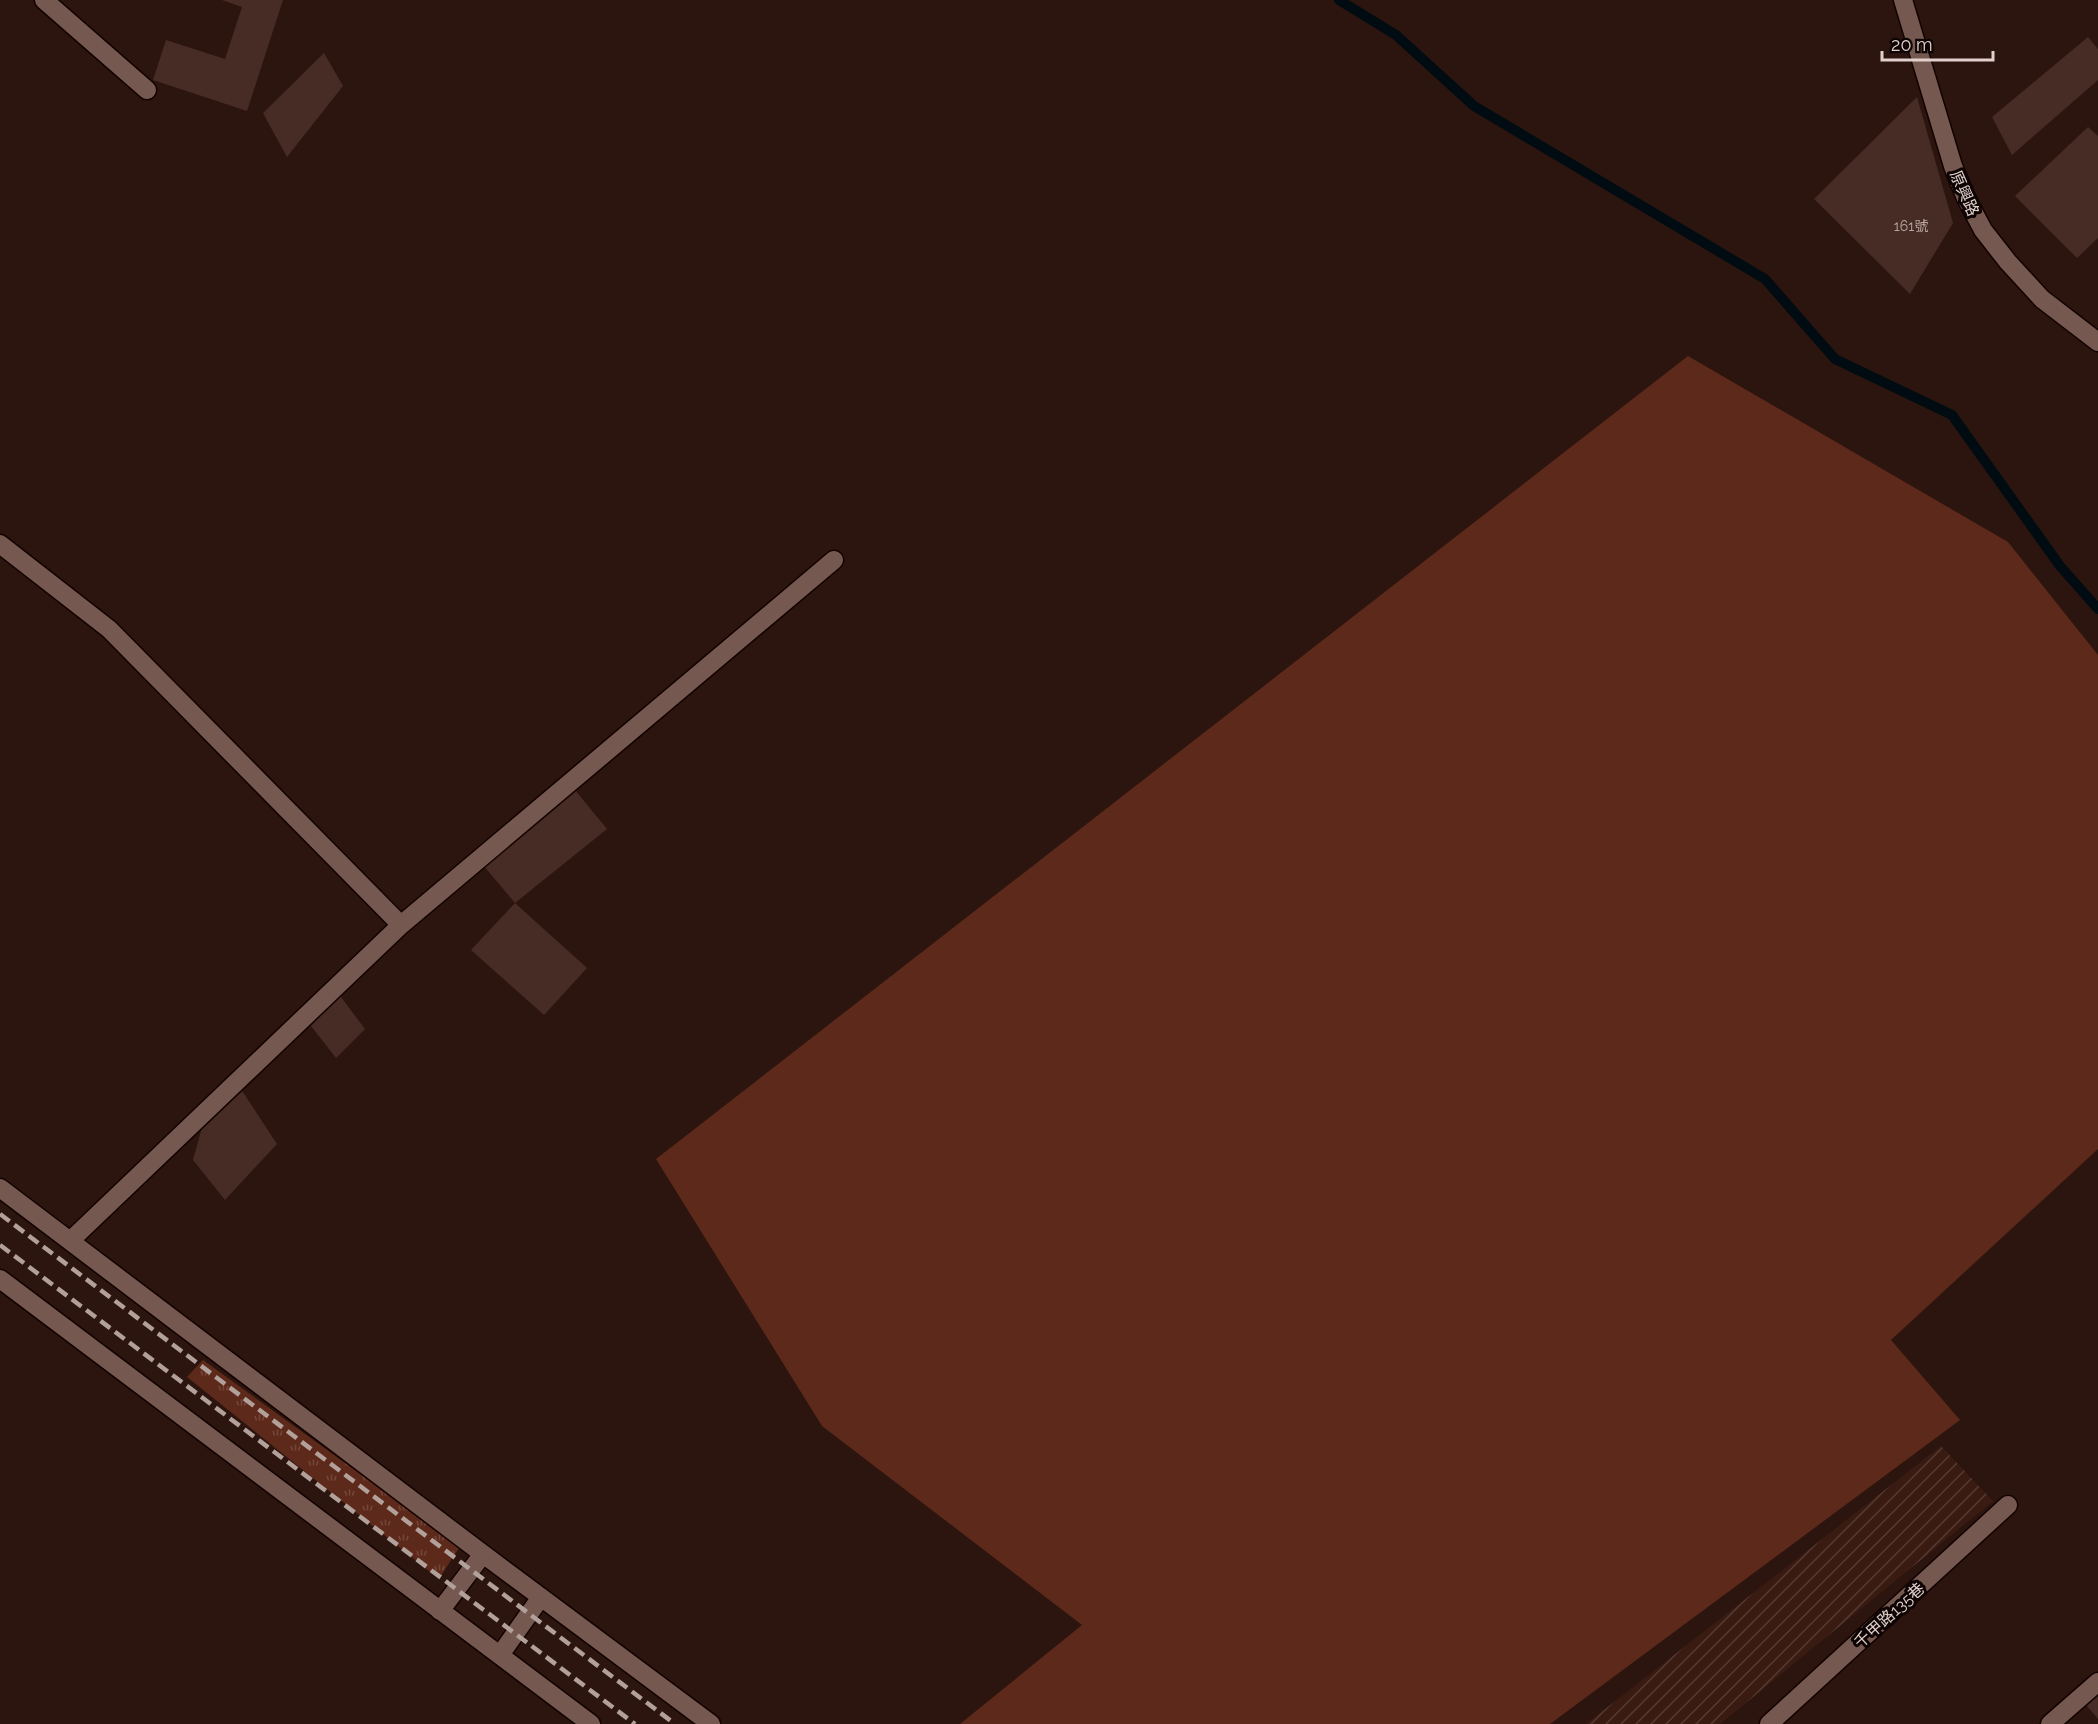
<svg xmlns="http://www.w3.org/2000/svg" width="2098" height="1724" font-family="Raleway,'Noto Sans TC',sans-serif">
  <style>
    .industrial { fill: url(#industrial-furrows) }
    .grass { fill: #5d291a }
    .park { fill: url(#park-tufts) }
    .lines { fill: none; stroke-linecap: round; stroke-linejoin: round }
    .stream { stroke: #000c12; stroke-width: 10 }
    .building { fill: #462c25 }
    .lane-casing { stroke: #130200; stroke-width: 21 }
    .street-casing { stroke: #130200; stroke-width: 21 }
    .lane { stroke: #755950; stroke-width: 18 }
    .street { stroke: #755950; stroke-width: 18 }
    .rail { stroke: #b2a09a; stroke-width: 4.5; stroke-dasharray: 12 6; stroke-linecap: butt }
    .labels { text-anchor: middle; stroke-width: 6; stroke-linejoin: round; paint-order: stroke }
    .number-label { font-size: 14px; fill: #baa7a2 }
    .street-label { font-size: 16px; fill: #e1d0cb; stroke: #0d0403 }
  </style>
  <defs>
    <pattern id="industrial-furrows" width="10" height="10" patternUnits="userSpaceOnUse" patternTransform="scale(1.5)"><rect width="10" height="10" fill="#391b12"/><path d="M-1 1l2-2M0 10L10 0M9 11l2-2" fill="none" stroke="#553b33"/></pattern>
    <pattern id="park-tufts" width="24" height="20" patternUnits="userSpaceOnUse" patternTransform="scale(1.5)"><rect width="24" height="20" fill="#5d291a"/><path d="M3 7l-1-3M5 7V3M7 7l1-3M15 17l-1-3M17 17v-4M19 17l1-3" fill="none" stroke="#74473a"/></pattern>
  </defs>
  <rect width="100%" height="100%" fill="#2c150e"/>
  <path class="industrial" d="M1941 1446 1993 1501 1720 1724H1586Z"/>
  <path class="grass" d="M1688 356 2008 542 2098 655V1149L1891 1340 1960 1420 1550 1724H960L1082 1625 822 1426 656 1159Z"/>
  <path class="park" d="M203 1360 460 1546 439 1579 187 1377Z"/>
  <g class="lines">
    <path class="stream" d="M1339 0 1396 35 1474 106 1765 279 1835 359 1952 415 2060 566 2098 609"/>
  </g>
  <path class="building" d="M222 0H283L247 111 153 80 166 40 225 59 242 7Z
    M2088 37 2098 49V80L2012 155 1992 117Z
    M324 53 343 86 287 157 263 113Z
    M1917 97 1953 223 1910 294 1814 199Z
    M2088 127 2098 136V238L2077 258 2015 196Z
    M575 790 607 829 515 903 483 865Z
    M515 903 587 968 544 1015 471 950Z
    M338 993 365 1029 336 1058 311 1026Z
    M239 1086 277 1144 225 1200 193 1160 204 1120Z
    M2098 1685V1719L2081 1699Z"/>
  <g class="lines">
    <defs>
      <path id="lane" d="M44 0 147 90
        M0 544 109 629 401 925
        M0 1188 483 1554 711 1724
        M71 1240 401 925 834 560
        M0 1279 591 1724
        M440 1611 483 1554
        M500 1655 541 1597
        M1769 1724 2008 1505
        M2050 1724 2098 1682"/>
      <path id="street" d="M1903 0 1953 166 1966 198 1983 230 2008 262 2042 299 2098 342"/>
    </defs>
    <use href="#lane" class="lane-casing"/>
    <use href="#street" class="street-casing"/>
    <use href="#lane" class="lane"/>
    <use href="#street" class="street"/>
    <path class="rail" d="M0 1214 675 1724
      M0 1245 635 1724"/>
  </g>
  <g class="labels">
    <g class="number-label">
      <text x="1911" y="231">161號</text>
    </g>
    <g class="street-label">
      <text transform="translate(1965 193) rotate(66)" y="6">原興路</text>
      <text transform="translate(1889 1615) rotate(-42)" y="6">千甲路135巷</text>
    </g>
  </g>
  <path d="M1882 51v9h111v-9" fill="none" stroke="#e1d0cb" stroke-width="3"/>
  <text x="1891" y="51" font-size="18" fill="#e1d0cb" stroke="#0d0403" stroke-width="4.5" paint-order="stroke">20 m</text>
</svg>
